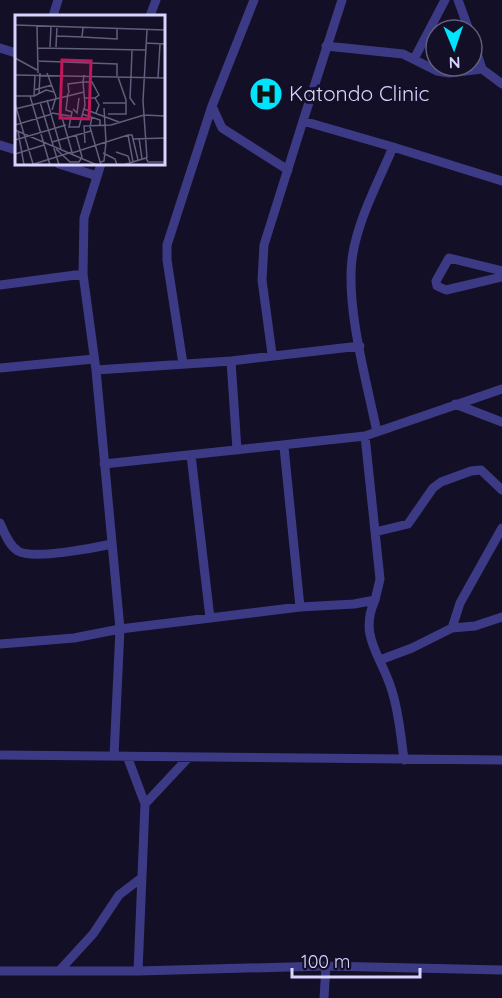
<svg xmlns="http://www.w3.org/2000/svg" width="502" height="998" font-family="Quicksand,sans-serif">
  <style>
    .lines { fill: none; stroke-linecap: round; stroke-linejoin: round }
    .minor { stroke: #3d3a85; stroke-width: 9 }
    .labels { text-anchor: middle; stroke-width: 6; stroke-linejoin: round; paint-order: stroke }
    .poi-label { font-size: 21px; fill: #d9d4ff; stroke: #130f26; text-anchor: start }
    .inset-road { fill: none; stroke: #625e7d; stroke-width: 1.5 }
    .view { fill: #c2185b; fill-opacity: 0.15; stroke: #c2185b; stroke-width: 3 }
    .inset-edge { fill: none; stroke: #d9d4ff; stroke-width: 3 }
  </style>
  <rect width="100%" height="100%" fill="#130f26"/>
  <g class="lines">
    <path class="minor" d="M342 0 303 121 393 147C378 183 357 221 352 259 346 309 367 383 377 432
      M458 0 469 30
      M53 16 58 0
      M150 16 156 0
      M472 38 482 69 502 84
      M326 46 403 54 437 71 449 73 482 69
      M0 48 16 53
      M414 59 445 0
      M212 106 254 0
      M0 145 16 150
      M393 147 502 181
      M59 164 97 176
      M101 164 84 218 83 274 96 370 120 629 300 607 354 604 375 600 380 579 365 436
      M502 271 449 258 436 281 437 286 446 290 502 277
      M0 285 83 274
      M272 354 262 280 264 245 303 121
      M231 361 237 450
      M183 364 167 260V245L212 106 222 128 288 170
      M0 368 94 359
      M96 370 231 361 360 346
      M455 404 502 422
      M284 447 300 607
      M191 455 210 618
      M104 464 365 436 502 389
      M0 523C4 532 9 546 18 551 33 560 94 548 112 544
      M375 532 408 524 433 488 441 482 471 471 481 470 502 490
      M375 600C358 637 382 656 392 691 399 713 401 737 404 760
      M452 628 460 603 502 528
      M0 644 74 638 120 629 114 756
      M380 660 412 648 452 628 475 626 502 617
      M0 755 502 760
      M127 756 145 804
      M0 971H138L326 966 502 970
      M59 971 93 934 119 895 140 879
      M138 971 145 804 189 757
      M324 998 326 966"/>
  </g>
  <defs>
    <symbol id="hospital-disc" viewBox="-11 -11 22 22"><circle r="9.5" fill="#00e5ff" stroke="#130f26"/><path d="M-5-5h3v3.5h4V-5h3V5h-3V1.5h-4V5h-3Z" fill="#111"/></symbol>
  </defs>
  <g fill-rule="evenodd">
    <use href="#hospital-disc" x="247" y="75" width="38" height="38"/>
  </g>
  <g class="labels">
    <g class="poi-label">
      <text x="289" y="101">Katondo Clinic</text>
    </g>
  </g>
  <g transform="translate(15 15)">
    <rect width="150" height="150" fill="#130f26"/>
    <path class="inset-road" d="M0 10 150 15M22 11 23 58M132 15 128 86 132 143M42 21 67 22 68 13M67 22 102 24V14M131 28 150 29M35 32 36 11M41 32 42 11M23 33 131 35M0 43 22 55M22 46 102 49V61M32 58 41 82 37 95M0 60 150 63M69 60 68 67H77L84 80 80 83M116 62 115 83 120 90M116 62 117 35M143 63 145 29M19 75 37 70M24 78 25 58M53 78 51 95 57 97 54 112H64L70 90 68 67 53 69 54 78M0 81H19L20 60M15 81 35 150M19 81 31 75 39 77M69 83H80L84 90 81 98M32 85 46 134M25 87 44 150M88 88H111M0 89 18 149M0 94 69 77M58 94 62 98 64 83M69 94 104 107M37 98 55 101M67 99 85 105V110M93 99H111V85L103 62M77 102 75 112 86 150M0 110 37 99M0 115 82 150M3 116 9 150M113 120H117L123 145M113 120 118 147M124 123 127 144M118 124 150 123M0 125 51 110M37 127 76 116M70 128 69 111 96 110 129 100 150 101M41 134 55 147H64L67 142 61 120M101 137 113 141 115 147M57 138 91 127 89 93M88 138 100 144 102 150M0 139 29 130M86 147 89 146 91 127 113 120M16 150 57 137 46 99M108 150 131 143 133 147H150"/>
    <path class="view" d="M47 45 76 46 74 104 45 103Z"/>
    <rect width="150" height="150" class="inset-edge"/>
  </g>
  <g transform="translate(454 48) rotate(178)"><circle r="28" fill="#130f26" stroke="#625e7d" stroke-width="1.5"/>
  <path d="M0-4.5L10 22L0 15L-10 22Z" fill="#00e5ff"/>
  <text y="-9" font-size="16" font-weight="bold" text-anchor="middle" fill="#d9d4ff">N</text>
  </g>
  <path d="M292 968v9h128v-9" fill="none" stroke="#d9d4ff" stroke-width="3"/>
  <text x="301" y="968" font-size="18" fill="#d9d4ff" stroke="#130f26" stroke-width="4.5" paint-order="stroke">100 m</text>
</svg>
